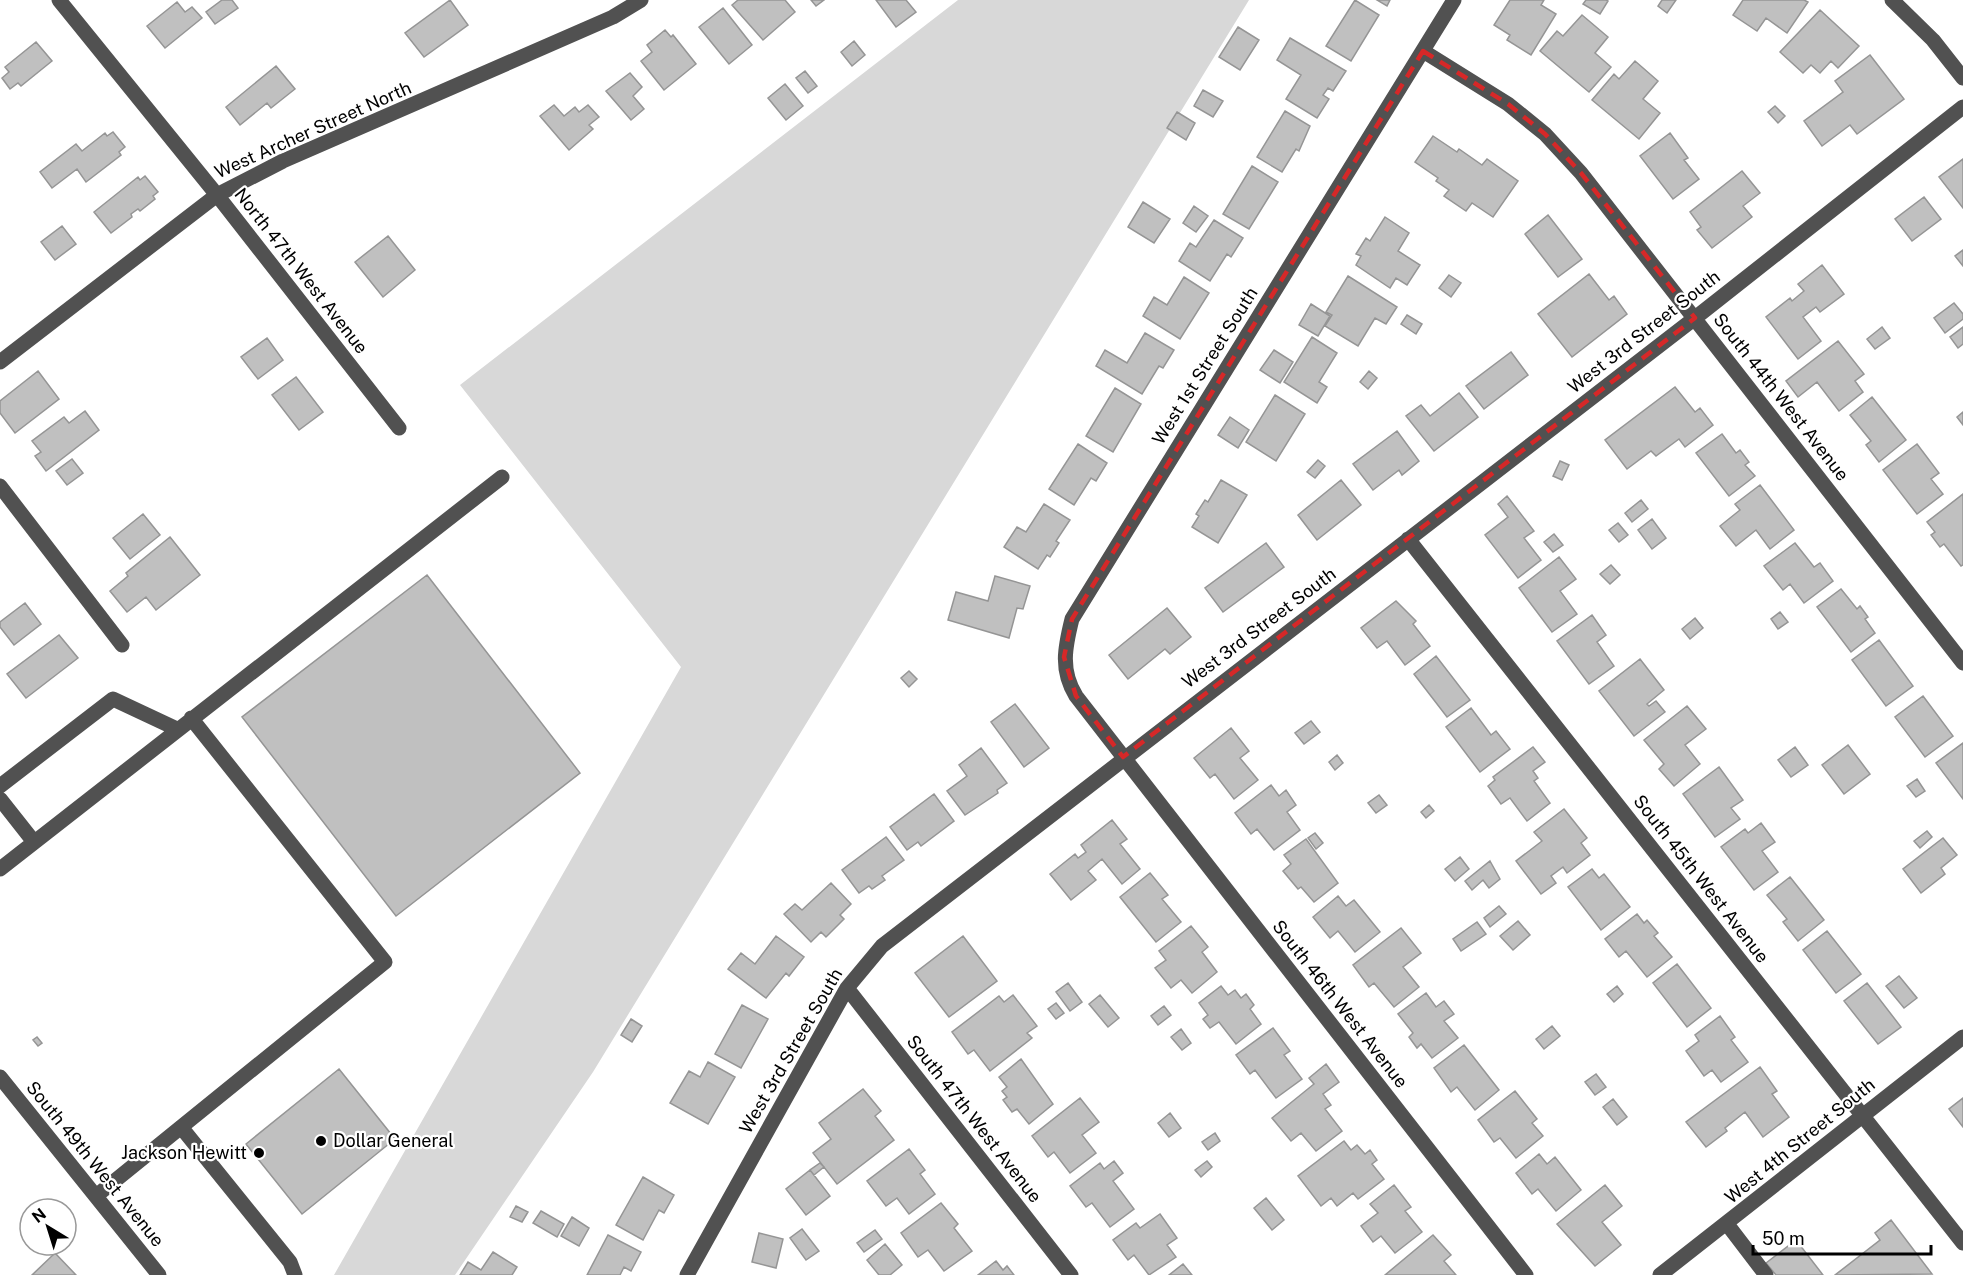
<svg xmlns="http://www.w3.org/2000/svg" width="1963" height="1275" font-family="'Public Sans',sans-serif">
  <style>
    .green { fill: #d8d8d8 }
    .building { fill: #c0c0c0; stroke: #959595; stroke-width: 1.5 }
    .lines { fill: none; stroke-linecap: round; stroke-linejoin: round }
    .minor { stroke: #515151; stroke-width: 15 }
    .marked { fill: none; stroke: #d62828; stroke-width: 4.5; stroke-dasharray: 12 8; stroke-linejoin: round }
    .poi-dot { fill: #000; stroke: #fff; stroke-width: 2 }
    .labels { text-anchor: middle; stroke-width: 4.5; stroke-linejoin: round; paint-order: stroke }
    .street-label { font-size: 18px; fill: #000; stroke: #fff }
    .poi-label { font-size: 18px; fill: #000; stroke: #fff; text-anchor: start }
  </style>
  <rect width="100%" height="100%" fill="#fff"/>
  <path class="green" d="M958 0H1249L593 1072 455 1275H334L681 667 460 385Z"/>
  <path class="building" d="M222 0H232L238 8 215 24 206 12Z
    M450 0 468 25 424 57 405 33Z
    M738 0H785L795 12 763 40 732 5Z
    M811 0H824L816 6Z
    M876 0H906L916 12 896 27Z
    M1355 0 1379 15 1351 61 1326 46Z
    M1377 0H1390L1387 6Z
    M1510 0H1544L1541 5 1556 14 1531 55 1507 40 1510 35 1494 25Z
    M1586 0H1606L1608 1 1600 14 1583 4Z
    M1662 0H1676L1667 13 1658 6Z
    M1743 0H1804L1808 2 1787 33 1766 18 1757 31 1733 15Z
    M177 2 185 12 192 7 202 18 165 48 147 26Z
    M723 8 752 45 729 64 699 27Z
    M1820 10 1859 46 1838 68 1831 61 1820 73 1811 65 1803 73 1780 52Z
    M1582 15 1608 37 1595 53 1611 67 1589 92 1540 51 1557 31 1563 36Z
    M1238 27 1259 40 1240 70 1219 57Z
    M665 30 671 37 673 35 696 64 664 90 641 61 652 52 647 45Z
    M1290 38 1346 71 1333 91 1328 88 1323 95 1329 99 1317 118 1286 99 1301 75 1277 60Z
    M854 41 865 55 852 66 841 52Z
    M36 42 52 61 21 86 18 83 10 89 2 78 9 72 5 67Z
    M1870 55 1904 99 1857 134 1850 125 1822 146 1804 121 1843 92 1835 81Z
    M1635 61 1658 81 1643 99 1660 113 1639 139 1592 100 1614 74 1619 79Z
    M276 66 295 89 271 108 267 103 240 125 226 107Z
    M805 71 817 86 808 93 796 78Z
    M630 73 642 87 633 96 644 109 631 120 606 91Z
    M785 84 803 106 786 120 768 98Z
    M1203 90 1223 101 1213 117 1194 106Z
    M554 105 564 116 575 107 579 112 588 105 599 117 589 125 593 129 569 150 540 116Z
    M1775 106 1785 116 1778 123 1768 112Z
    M1285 111 1310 126 1299 151 1296 149 1282 172 1257 157Z
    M1177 112 1195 123 1186 140 1167 128Z
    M113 132 125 147 119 152 121 155 86 182 77 169 52 188 40 172 76 144 82 151 105 133 107 136Z
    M1670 133 1688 158 1684 160 1699 179 1673 199 1640 156Z
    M1433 136 1457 152 1459 149 1482 165 1487 159 1518 181 1493 217 1472 203 1466 211 1444 196 1449 190 1436 181 1438 178 1415 162Z
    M1963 159V208L1939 177Z
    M1252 166 1278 182 1249 229 1223 214Z
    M1742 171 1760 193 1743 206 1752 217 1712 248 1697 230 1701 227 1690 212Z
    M145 176 158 192 153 196 155 199 140 211 138 209 131 214 132 217 111 233 94 212 138 177 140 180Z
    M1924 197 1941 219 1912 241 1895 219Z
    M1143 202 1170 219 1154 243 1128 227Z
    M1194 206 1208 216 1196 232 1183 223Z
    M1548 215 1582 259 1558 277 1525 234Z
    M1385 217 1409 233 1398 251 1420 265 1407 285 1396 278 1390 288 1356 265 1361 256 1356 254 1366 238 1370 241Z
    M1214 220 1243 238 1231 257 1227 254 1210 281 1179 261 1190 243 1196 247Z
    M62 226 76 244 55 260 41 242Z
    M388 236 415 270 383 297 355 262Z
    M1963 250V266L1955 256Z
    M1822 265 1844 294 1820 312 1816 307 1803 317 1821 341 1798 359 1766 317 1790 298 1792 301 1804 291 1798 284Z
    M1589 274 1609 300 1614 296 1627 314 1572 357 1538 314Z
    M1449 275 1461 283 1451 297 1439 288Z
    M1348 276 1397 307 1386 324 1375 318 1358 346 1325 326 1332 315 1326 312Z
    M1184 277 1209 293 1180 339 1143 316 1154 297 1167 305Z
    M1954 303 1963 314V319L1945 333 1934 318Z
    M1311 304 1330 316 1318 336 1299 325Z
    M1407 315 1422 324 1416 334 1401 324Z
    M1882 327 1890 338 1875 349 1867 339Z
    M1963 327V344L1958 348 1950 337Z
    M1145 333 1174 350 1163 368 1159 366 1142 394 1096 366 1105 350 1127 363Z
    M1312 337 1337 353 1319 382 1327 387 1317 403 1284 382Z
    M267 338 283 360 258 379 241 357Z
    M1838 341 1864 374 1855 381 1863 392 1839 411 1817 382 1798 397 1786 381Z
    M1274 350 1293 362 1280 383 1260 370Z
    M1511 352 1528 375 1484 409 1466 386Z
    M38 371 59 399 15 433 0 413V401Z
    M1369 371 1377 378 1368 389 1360 382Z
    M296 377 323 412 299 430 272 395Z
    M1675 387 1695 412 1700 408 1713 425 1685 447 1679 439 1656 456 1651 451 1627 469 1605 440Z
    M1115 388 1141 404 1113 452 1086 436Z
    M1459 393 1478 417 1434 451 1406 416 1421 405 1430 416Z
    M1275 395 1305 414 1276 461 1246 442Z
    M1872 397 1906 440 1879 462 1866 445 1871 441 1850 415Z
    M85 411 99 430 46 471 35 456 41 452 32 441 64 417 69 423Z
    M1963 412V425L1957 417Z
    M1230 417 1249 430 1238 448 1218 435Z
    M1397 431 1419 461 1402 475 1399 470 1373 490 1353 464Z
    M1722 434 1736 453 1740 450 1749 462 1745 465 1755 476 1729 496 1696 453Z
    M1078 444 1107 463 1096 481 1091 478 1074 505 1049 489Z
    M1917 444 1939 473 1931 479 1943 494 1917 514 1883 470Z
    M72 459 83 473 67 485 56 471Z
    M1318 460 1325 466 1315 478 1307 472Z
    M1560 461 1569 465 1562 480 1553 476Z
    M1221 480 1247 495 1218 543 1192 527 1199 516 1196 514 1205 500 1208 502Z
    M1341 480 1361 505 1317 540 1298 515Z
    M1760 485 1794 530 1770 549 1756 530 1736 546 1720 526 1740 510 1735 504Z
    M1963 494V565L1961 566 1944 544 1940 547 1931 535 1935 532 1927 522Z
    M1507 496 1534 531 1524 538 1541 560 1518 578 1485 535 1508 517 1498 504Z
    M1641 500 1648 509 1632 522 1625 513Z
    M1044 504 1070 520 1056 541 1059 543 1050 557 1047 555 1038 569 1004 547 1017 527 1026 532Z
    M143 514 160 535 130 559 113 538Z
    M1652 519 1666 538 1652 549 1638 530Z
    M1618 523 1628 535 1619 542 1609 530Z
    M1554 534 1563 545 1553 552 1544 542Z
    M170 537 200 575 156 610 146 597 127 612 110 591 128 576 126 573Z
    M1266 543 1284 567 1223 612 1205 588Z
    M1795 543 1814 567 1820 563 1833 581 1804 603 1790 584 1783 590 1764 566Z
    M1559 557 1576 579 1560 591 1577 614 1552 632 1519 588Z
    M1611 565 1620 575 1610 584 1600 574Z
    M427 575 580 773 396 916 242 717Z
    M995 576 1030 586 1023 609 1017 608 1009 638 948 620 956 592 988 601Z
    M1841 589 1857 609 1860 606 1868 617 1865 619 1875 633 1851 652 1817 607Z
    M1396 601 1416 621 1413 624 1430 646 1405 665 1387 641 1377 648 1361 628Z
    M25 603 41 624 14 645 0 627V622Z
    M1167 608 1191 637 1170 654 1165 649 1128 679 1109 655Z
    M1780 612 1788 622 1778 629 1771 619Z
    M1592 615 1606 635 1597 642 1614 666 1589 684 1557 641Z
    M1695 618 1703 628 1690 639 1682 629Z
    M59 635 78 658 26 698 7 674Z
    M1879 640 1913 686 1886 706 1852 660Z
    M1436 656 1470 700 1447 717 1414 674Z
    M1640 659 1664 690 1647 704 1649 706 1656 701 1665 712 1634 736 1599 691Z
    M909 671 917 679 909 687 901 678Z
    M1923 696 1953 736 1925 757 1895 717Z
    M1015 704 1049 748 1024 767 991 722Z
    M1687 706 1706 729 1685 745 1700 764 1674 786 1659 769 1664 764 1644 740Z
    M1471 708 1491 735 1496 731 1510 749 1480 772 1446 727Z
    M1311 721 1320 732 1304 744 1295 733Z
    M1231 728 1249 751 1240 758 1258 780 1234 799 1215 774 1210 778 1194 758Z
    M1963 743V799L1936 763Z
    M1848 745 1870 774 1844 794 1822 765Z
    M1533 747 1545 762 1533 771 1538 778 1534 781 1550 803 1527 821 1510 798 1501 804 1488 786 1495 780 1493 777Z
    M1795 747 1808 765 1791 777 1778 760Z
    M981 748 1007 783 997 790 998 793 965 815 947 791 967 776 959 765Z
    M1337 755 1343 763 1335 770 1329 762Z
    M1719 767 1743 800 1731 808 1740 819 1715 837 1683 794Z
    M1917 779 1925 791 1916 797 1907 786Z
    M1271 785 1279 796 1286 790 1296 805 1287 812 1300 830 1274 850 1257 829 1251 834 1235 813Z
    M934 794 954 821 921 846 918 842 907 850 890 827Z
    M1379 795 1387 805 1376 813 1368 803Z
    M1429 805 1434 811 1426 818 1421 812Z
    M1564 809 1587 838 1581 843 1590 855 1567 873 1563 867 1551 876 1556 883 1541 894 1516 861 1542 841 1534 832Z
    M1112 820 1127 839 1120 844 1140 869 1122 884 1102 859 1088 871 1096 880 1071 900 1050 874 1075 854 1078 858 1086 852 1081 845Z
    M1761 823 1775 842 1762 851 1778 872 1754 890 1721 847 1745 829 1748 833Z
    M1927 831 1932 837 1920 848 1914 841Z
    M1315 833 1323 843 1316 849 1308 838Z
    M886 837 904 860 882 876 885 880 872 889 869 886 859 893 842 870Z
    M1943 838 1957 855 1941 868 1945 874 1921 893 1903 869Z
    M1306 839 1338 883 1314 902 1301 887 1298 889 1283 871 1291 864 1284 855Z
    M1460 857 1469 869 1455 881 1445 869Z
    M1490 861 1500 879 1489 888 1483 880 1472 890 1465 881Z
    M1592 869 1599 878 1604 874 1630 907 1601 930 1568 887Z
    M1150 873 1168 895 1162 899 1181 922 1156 942 1120 897Z
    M1790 877 1824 920 1798 941 1783 922 1787 919 1767 895Z
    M831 883 851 904 840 915 844 919 826 937 821 932 811 942 784 914 795 904 802 910Z
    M1338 896 1346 906 1354 900 1380 932 1355 952 1338 931 1330 938 1313 917Z
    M1499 906 1506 914 1490 927 1484 918Z
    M1637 914 1644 923 1647 920 1658 933 1654 936 1672 957 1647 977 1626 951 1619 957 1605 939Z
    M1518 921 1530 935 1513 950 1500 936Z
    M1477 922 1486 934 1461 951 1453 939Z
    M1191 926 1208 947 1202 952 1217 972 1192 993 1181 980 1171 988 1155 968 1166 960 1159 951Z
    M1401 928 1421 953 1403 967 1419 987 1394 1007 1374 983 1369 987 1353 965Z
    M1827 931 1861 974 1836 993 1803 950Z
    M776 936 804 957 789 976 786 973 766 998 728 969 741 953 755 964Z
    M963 936 997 981 949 1017 915 973Z
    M1677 964 1711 1008 1687 1027 1653 983Z
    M1899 976 1917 998 1904 1008 1886 986Z
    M1068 983 1082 1002 1070 1011 1056 992Z
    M1867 983 1901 1027 1878 1044 1844 1001Z
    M1221 986 1228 995 1235 990 1241 998 1246 994 1254 1005 1250 1009 1261 1024 1236 1044 1219 1022 1210 1028 1203 1019 1208 1015 1199 1003Z
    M1617 986 1623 994 1614 1002 1607 994Z
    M1426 993 1436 1007 1444 1001 1454 1014 1444 1021 1458 1038 1432 1058 1421 1044 1417 1048 1409 1037 1413 1033 1398 1014Z
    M1013 995 1037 1026 1027 1033 1032 1038 990 1071 974 1050 968 1054 952 1032 999 996 1004 1002Z
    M1100 995 1119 1018 1108 1027 1089 1004Z
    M1056 1003 1064 1013 1056 1019 1048 1009Z
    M742 1005 768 1019 741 1068 715 1054Z
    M1164 1006 1171 1015 1158 1025 1151 1016Z
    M1720 1016 1735 1037 1731 1040 1748 1062 1721 1082 1712 1070 1704 1076 1686 1051 1699 1041 1695 1035Z
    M631 1019 642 1026 632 1042 621 1035Z
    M1552 1026 1560 1036 1544 1049 1536 1039Z
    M1273 1028 1290 1051 1284 1055 1302 1079 1276 1098 1255 1070 1250 1074 1236 1055Z
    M1181 1029 1191 1043 1182 1050 1171 1037Z
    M37 1037 42 1043 38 1046 33 1040Z
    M1464 1045 1499 1090 1475 1110 1457 1087 1451 1092 1434 1068Z
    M1021 1059 1053 1104 1029 1124 1017 1109 1012 1112 1003 1100 1007 1097 1002 1091 1007 1087 999 1077Z
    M708 1062 735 1077 708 1124 670 1103 689 1071 700 1077Z
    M1326 1064 1339 1082 1323 1094 1331 1105 1325 1109 1342 1131 1316 1151 1301 1133 1291 1141 1272 1118 1314 1084 1309 1078Z
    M1760 1067 1777 1091 1772 1094 1789 1117 1763 1137 1745 1112 1725 1128 1727 1131 1706 1147 1686 1122Z
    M339 1069 395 1139 302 1214 246 1144Z
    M1596 1074 1606 1087 1595 1095 1585 1082Z
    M863 1089 881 1111 875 1116 894 1140 837 1184 813 1153 831 1139 819 1123Z
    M1515 1091 1537 1119 1532 1123 1543 1136 1516 1158 1500 1138 1494 1142 1478 1120Z
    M1080 1098 1099 1122 1082 1135 1096 1153 1070 1173 1054 1152 1048 1157 1032 1136Z
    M1963 1098V1127L1949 1109Z
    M1613 1099 1627 1117 1617 1125 1603 1107Z
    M1170 1113 1181 1128 1169 1137 1158 1123Z
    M1215 1133 1220 1141 1208 1150 1202 1142Z
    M1344 1141 1351 1150 1357 1145 1365 1154 1370 1150 1377 1160 1372 1164 1384 1179 1358 1199 1353 1193 1337 1206 1331 1198 1321 1206 1298 1176Z
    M909 1149 925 1170 920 1174 935 1194 909 1214 897 1198 886 1206 867 1181Z
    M1539 1154 1547 1164 1555 1157 1581 1190 1556 1211 1538 1189 1532 1194 1516 1173Z
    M1114 1161 1123 1173 1113 1181 1134 1209 1110 1227 1092 1203 1086 1207 1070 1186 1100 1163 1104 1169Z
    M1207 1161 1212 1167 1201 1177 1195 1170Z
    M820 1163 824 1167 814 1175 810 1170Z
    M810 1170 830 1196 806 1215 786 1189Z
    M643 1177 674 1195 664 1213 659 1210 643 1240 616 1225Z
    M1394 1185 1411 1207 1405 1211 1422 1232 1395 1253 1381 1236 1373 1242 1361 1226 1378 1213 1370 1204Z
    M1605 1185 1622 1206 1602 1222 1621 1245 1595 1266 1557 1224Z
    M1266 1198 1284 1220 1272 1230 1254 1208Z
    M941 1203 958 1224 954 1228 972 1251 944 1271 928 1250 918 1257 901 1233Z
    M516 1206 528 1212 522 1222 510 1217Z
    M541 1211 564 1224 557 1237 533 1223Z
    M1160 1214 1177 1238 1167 1245 1176 1257 1149 1275 1134 1255 1128 1260 1113 1240 1136 1223 1140 1228Z
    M572 1217 589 1228 579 1246 561 1236Z
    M1891 1220 1932 1274 1835 1275 1880 1240 1875 1233Z
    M802 1229 819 1251 806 1260 790 1238Z
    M875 1230 882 1239 864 1252 857 1243Z
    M759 1233 783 1239 776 1268 752 1262Z
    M608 1235 641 1252 631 1271 624 1267 620 1275H587Z
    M1433 1235 1451 1255 1444 1261 1456 1275H1385Z
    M1796 1240 1823 1275H1776L1766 1263Z
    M885 1244 902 1265 890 1275H879L867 1260Z
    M493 1252 517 1267 512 1275H460L468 1262 481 1270Z
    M55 1253 76 1275H32Z
    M996 1261 1003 1270 1007 1266 1014 1275H978Z
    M1183 1264 1192 1275H1169Z"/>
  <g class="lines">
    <path class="minor" d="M59 0 217 195 399 428
      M1454 0 1072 619C1065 647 1060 670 1076 696L1526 1275
      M1892 0 1933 40 1963 78
      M1423 51 1508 104 1545 134 1581 173 1963 663
      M0 362 217 195 283 161 613 17 641 0
      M0 486 122 645
      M1408 539 1963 1243
      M0 786 113 699 177 729
      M0 799 34 842
      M0 869 502 477
      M847 988 1071 1275
      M0 1077 159 1275
      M181 1127 290 1262 295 1275
      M96 1196 385 962 191 718
      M1727 1224 1766 1275
      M687 1275 847 988 882 946 1695 318 1963 107
      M1660 1275 1963 1037"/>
  </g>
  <path class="marked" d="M1423 51 1508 104 1545 134 1581 173 1695 318 1123 757 1076 696 1064 657 1072 619Z"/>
  <g class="poi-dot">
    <circle cx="321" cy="1141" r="6"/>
    <circle cx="259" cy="1153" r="6"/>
  </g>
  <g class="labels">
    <g class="street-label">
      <text transform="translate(313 130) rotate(-24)" y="6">West Archer Street North</text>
      <text transform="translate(301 271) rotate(52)" y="6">North 47th West Avenue</text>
      <text transform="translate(1644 332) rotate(-38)" y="6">West 3rd Street South</text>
      <text transform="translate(1205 366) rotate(-58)" y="6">West 1st Street South</text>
      <text transform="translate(1781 397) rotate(52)" y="6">South 44th West Avenue</text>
      <text transform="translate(1259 628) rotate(-37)" y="6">West 3rd Street South</text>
      <text transform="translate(1701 879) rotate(52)" y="6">South 45th West Avenue</text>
      <text transform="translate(1340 1004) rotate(52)" y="6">South 46th West Avenue</text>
      <text transform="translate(791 1051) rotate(-60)" y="6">West 3rd Street South</text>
      <text transform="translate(974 1119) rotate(52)" y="6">South 47th West Avenue</text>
      <text transform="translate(1800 1141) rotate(-39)" y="6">West 4th Street South</text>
      <text transform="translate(95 1164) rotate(51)" y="6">South 49th West Avenue</text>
    </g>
    <g class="poi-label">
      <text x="333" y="1147">Dollar General</text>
      <text x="247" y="1159" text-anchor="end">Jackson Hewitt</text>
    </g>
  </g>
  <g transform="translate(48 1227) rotate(322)"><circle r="28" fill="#ffffff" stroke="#999999" stroke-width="1.5"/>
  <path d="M0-4.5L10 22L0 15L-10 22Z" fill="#000000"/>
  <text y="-9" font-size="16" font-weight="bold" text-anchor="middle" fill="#000000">N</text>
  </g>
  <path d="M1753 1245v9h178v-9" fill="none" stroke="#000000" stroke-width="3"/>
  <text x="1762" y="1245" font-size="18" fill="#000000" stroke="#ffffff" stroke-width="4.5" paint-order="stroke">50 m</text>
</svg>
